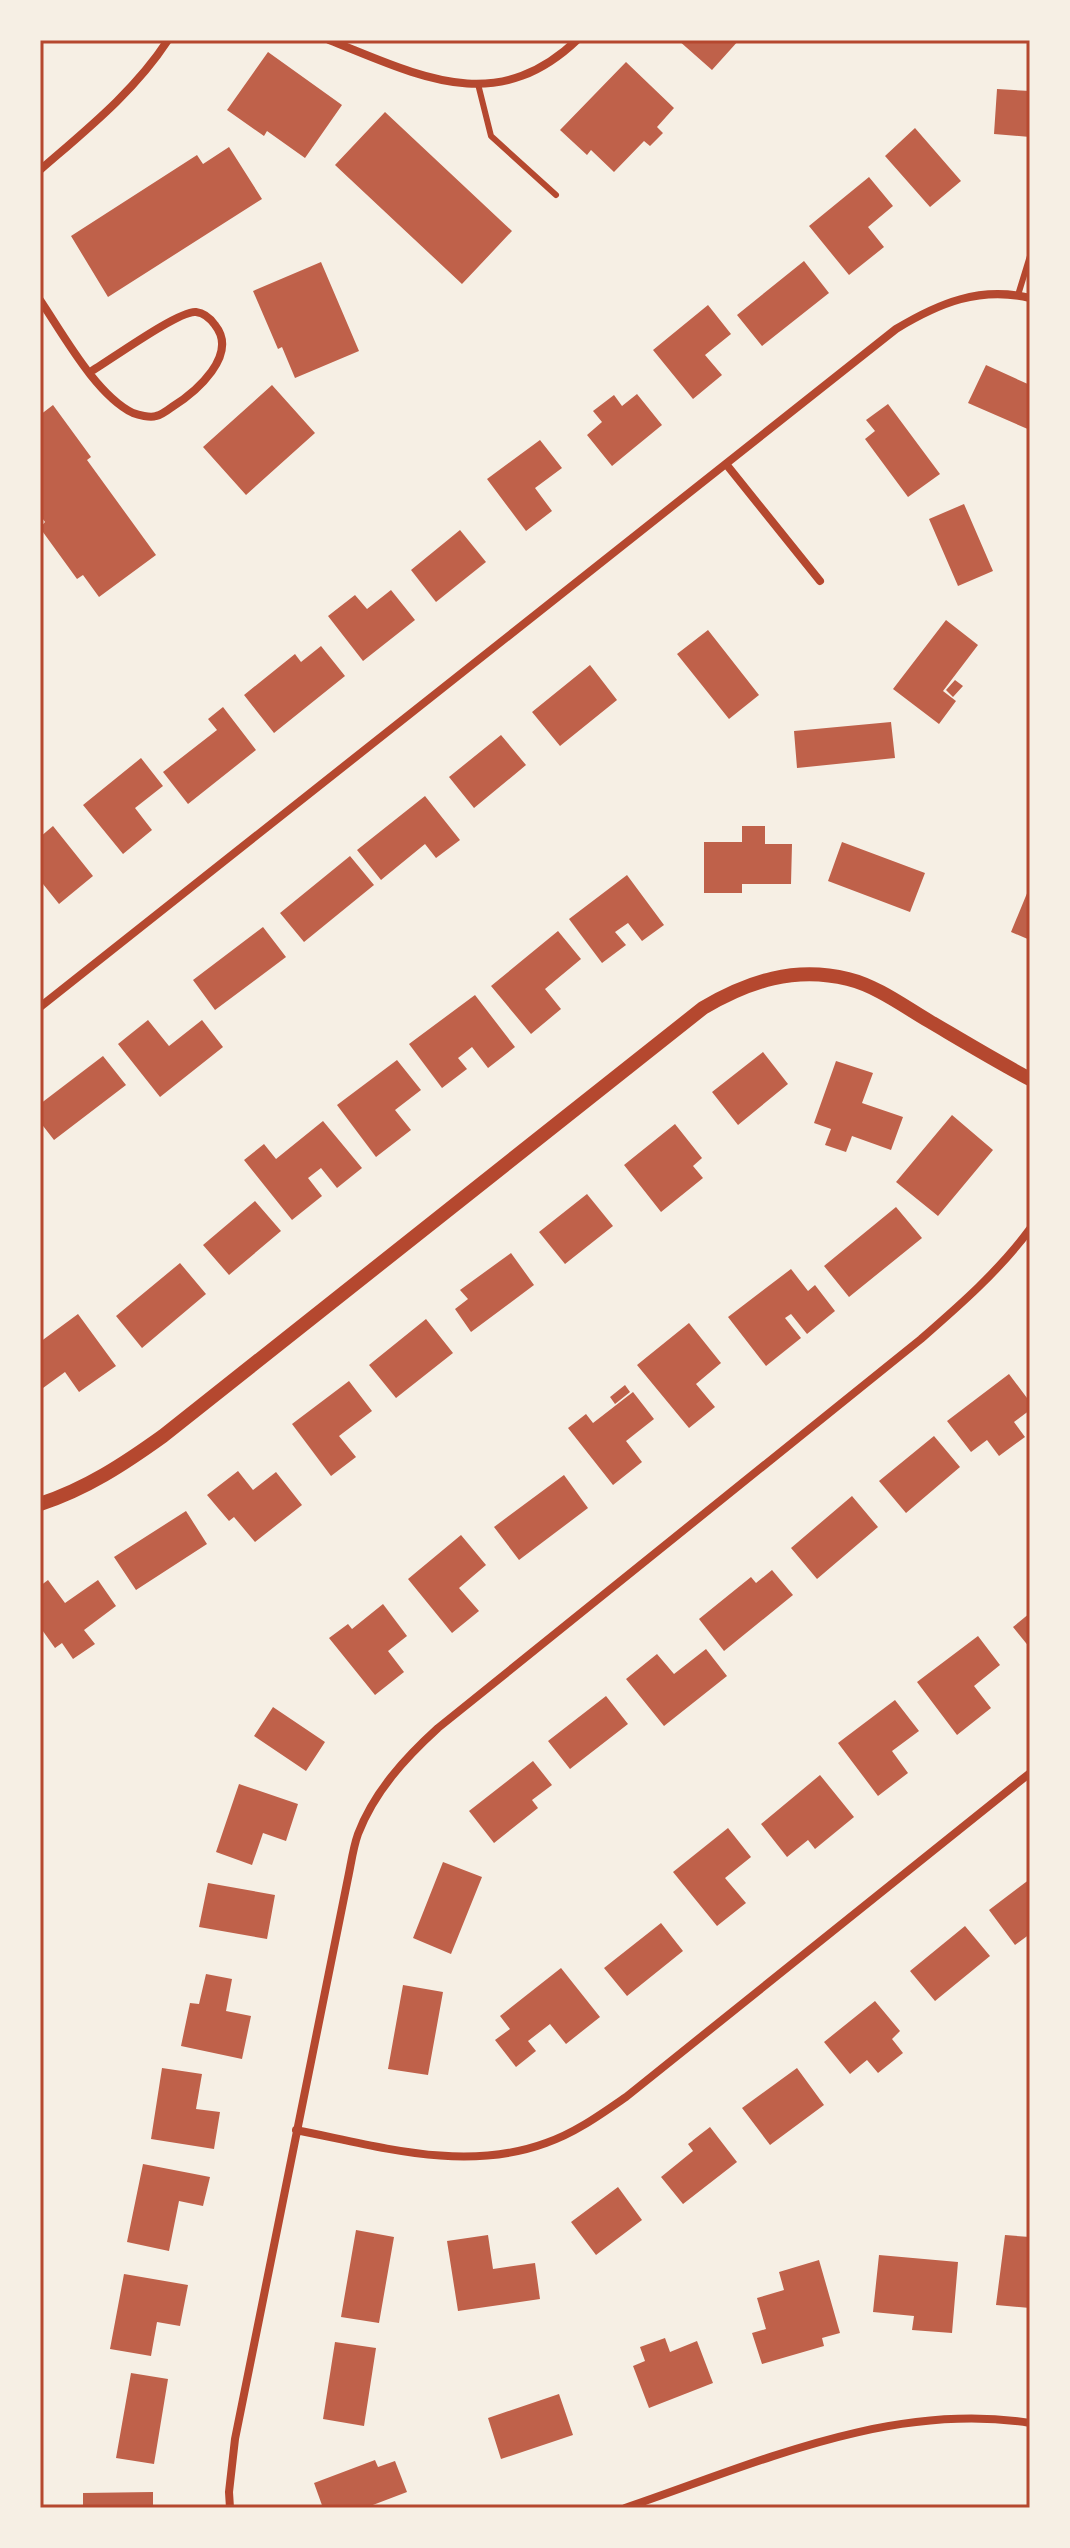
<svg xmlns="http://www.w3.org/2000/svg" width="1070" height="2548" font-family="'Roboto Condensed',sans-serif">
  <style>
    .building { fill: #bf614a }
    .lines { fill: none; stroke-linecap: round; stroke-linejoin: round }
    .service { stroke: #b5482f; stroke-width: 6 }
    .minor { stroke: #b5482f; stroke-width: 8 }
    .tertiary { stroke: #b5482f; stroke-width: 14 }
    .neatline { fill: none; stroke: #b5482f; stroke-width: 3 }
  </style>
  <rect width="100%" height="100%" fill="#f6efe4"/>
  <path class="building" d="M678 40H739L712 70Z
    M268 52 342 105 305 158 267 131 264 136 227 110Z
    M626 62 674 108 657 127 663 133 650 146 644 141 614 172 591 150 587 155 560 130Z
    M997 89 1030 91V137L994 134Z
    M385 112 512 231 462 284 335 165Z
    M915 128 961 181 930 207 885 156Z
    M229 147 262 199 108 297 71 236 197 155 203 164Z
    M869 177 893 206 868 227 884 247 849 275 809 226Z
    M804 261 829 293 762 346 737 315Z
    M321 262 359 351 295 378 282 347 278 349 253 291Z
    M708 305 731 334 705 355 722 375 693 399 653 350Z
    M986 365 1030 385V430L968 403Z
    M272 385 315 433 246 495 203 447Z
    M637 394 662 425 612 466 587 435 602 422 593 411 614 395 622 406Z
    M888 404 940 474 908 497 865 439 875 431 866 420Z
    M53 405 91 457 87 460 156 555 99 597 83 575 77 579 40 528 45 522 40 515V415Z
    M540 440 562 468 535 488 552 511 526 531 487 479Z
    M964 504 993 571 958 586 929 519Z
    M460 530 486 562 436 602 411 570Z
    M391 590 415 620 363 661 328 616 355 595 367 609Z
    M946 620 978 645 943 691 956 701 939 724 893 689Z
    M708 630 759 695 729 719 677 654Z
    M321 646 345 676 274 733 244 695 295 654 301 662Z
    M590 665 617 700 560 746 532 712Z
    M955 680 963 686 953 697 946 690Z
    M223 707 256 750 188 804 163 772 217 730 208 719Z
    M891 722 895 758 797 768 794 731Z
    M501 735 526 765 474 808 449 777Z
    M141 758 163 786 135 808 152 830 123 854 83 805Z
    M425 796 460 840 436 858 425 844 381 880 357 850Z
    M53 826 93 876 59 904 43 884 40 886V837Z
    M742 826H765V844H792L791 884H742V893H704V842H742Z
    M842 842 925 873 910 912 828 881Z
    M350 856 374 885 304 942 280 913Z
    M627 875 664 925 642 941 628 923 615 932 626 945 602 963 569 919Z
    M1030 886V940L1011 932Z
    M263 927 286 957 215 1010 193 980Z
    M558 931 581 959 545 989 561 1009 531 1034 491 986Z
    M475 995 515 1047 488 1068 472 1047 458 1058 467 1069 442 1088 409 1044Z
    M148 1020 169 1046 202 1020 223 1047 160 1097 118 1044Z
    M763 1052 788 1084 738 1125 712 1092Z
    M103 1056 126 1085 54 1140 40 1122V1104Z
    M397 1060 421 1090 395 1110 411 1130 376 1157 337 1105Z
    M836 1061 873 1073 862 1103 903 1117 891 1150 852 1136 846 1152 825 1145 831 1129 814 1123Z
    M952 1115 993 1150 938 1216 896 1182Z
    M323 1121 362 1168 337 1188 321 1168 308 1178 322 1196 292 1220 244 1160 264 1144 276 1159Z
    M675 1124 702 1158 693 1166 703 1178 661 1212 624 1165Z
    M587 1194 613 1226 565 1264 539 1232Z
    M255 1201 281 1231 229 1275 203 1245Z
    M896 1207 922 1238 849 1297 824 1266Z
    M511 1253 534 1285 471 1332 455 1309 468 1299 460 1290Z
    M180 1263 206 1294 142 1348 116 1316Z
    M791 1269 808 1291 815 1285 835 1311 807 1334 791 1314 785 1318 801 1338 766 1366 728 1317Z
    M78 1314 116 1366 79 1392 65 1372 43 1388 40 1384V1342Z
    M426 1319 453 1353 396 1398 369 1365Z
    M689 1323 721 1363 696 1384 715 1407 689 1428 637 1365Z
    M1009 1374 1030 1402V1410L1014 1422 1025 1437 999 1456 987 1440 971 1452 947 1421Z
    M349 1381 372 1411 339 1436 356 1457 331 1476 292 1424Z
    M625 1385 630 1392 615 1404 610 1397Z
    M633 1392 654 1419 626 1441 642 1462 613 1485 568 1428 586 1414 593 1423Z
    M934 1436 960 1467 906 1513 879 1481Z
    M238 1471 253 1490 276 1472 302 1505 255 1542 234 1517 229 1521 207 1495Z
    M564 1475 588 1508 519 1560 494 1527Z
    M852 1496 878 1527 817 1579 791 1548Z
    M186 1511 207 1544 136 1590 114 1557Z
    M461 1535 486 1565 459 1588 479 1611 452 1633 408 1579Z
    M772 1570 793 1595 724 1651 699 1619 751 1577 756 1583Z
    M48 1580 65 1603 98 1580 116 1606 84 1630 95 1644 73 1659 62 1643 55 1648 40 1627V1586Z
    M383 1604 407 1636 388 1651 404 1672 375 1695 329 1638 348 1624 352 1629Z
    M1030 1613V1648L1013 1627Z
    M978 1636 1000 1665 974 1686 991 1708 957 1735 917 1682Z
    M706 1649 727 1676 664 1726 626 1679 657 1654 674 1674Z
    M606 1696 628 1724 570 1769 548 1741Z
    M895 1700 919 1731 892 1751 908 1773 878 1796 838 1743Z
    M273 1707 325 1742 306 1771 254 1736Z
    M533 1761 552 1785 532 1800 538 1808 494 1843 469 1811Z
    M820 1775 854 1817 815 1849 808 1840 787 1857 761 1824Z
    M239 1784 298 1804 286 1841 263 1833 252 1865 216 1852Z
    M728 1828 751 1857 725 1878 746 1903 717 1926 673 1872Z
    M443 1862 482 1877 451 1954 413 1938Z
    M1030 1879V1934L1015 1945 989 1910Z
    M208 1883 275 1895 267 1939 199 1927Z
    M661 1923 683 1951 627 1996 604 1968Z
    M965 1926 990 1956 935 2001 910 1971Z
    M561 1968 600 2017 566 2044 550 2024 528 2041 536 2051 516 2067 495 2040 510 2029 500 2016Z
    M206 1974 232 1979 226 2011 251 2016 242 2059 181 2046 190 2003 199 2004Z
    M403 1985 443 1992 428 2075 388 2069Z
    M875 2001 900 2031 892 2039 903 2053 878 2073 867 2060 850 2074 824 2042Z
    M162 2068 202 2074 196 2109 220 2112 214 2149 151 2139Z
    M797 2068 824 2105 770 2145 742 2108Z
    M710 2127 737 2162 683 2204 661 2177 693 2151 688 2144Z
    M143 2164 210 2177 203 2206 179 2201 169 2251 127 2242Z
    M618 2187 642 2220 596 2255 571 2222Z
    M356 2230 394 2237 379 2323 341 2317Z
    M488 2235 493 2269 535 2263 540 2299 458 2311 447 2241Z
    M1005 2235 1030 2237V2308L996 2305Z
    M879 2255 958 2262 952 2333 912 2330 914 2316 873 2312Z
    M819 2260 840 2333 822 2338 824 2346 762 2364 752 2333 766 2329 757 2298 784 2290 779 2272Z
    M124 2274 188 2285 180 2326 157 2322 151 2356 110 2349Z
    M665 2338 670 2352 697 2341 713 2383 649 2408 633 2366 645 2361 640 2347Z
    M335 2342 376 2348 364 2426 323 2419Z
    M131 2373 168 2379 154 2464 116 2458Z
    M559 2394 573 2435 501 2459 488 2418Z
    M375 2460 378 2467 395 2461 407 2492 365 2508H323L314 2483Z
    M153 2492V2508H83V2493Z"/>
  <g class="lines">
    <path class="service" d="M478 84 491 136 556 195
      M1018 295 1030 256"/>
    <path class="minor" d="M329 40C418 75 495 118 577 40
      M40 170C86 130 134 92 168 40
      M40 300C63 334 96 395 133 413 138 415 150 418 156 416 161 415 168 410 172 407 196 392 239 355 215 325 210 318 205 313 196 312 179 310 109 361 90 372
      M726 464 820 581
      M40 1007 896 329C939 303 980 286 1030 298
      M296 2130C378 2146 464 2173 546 2143 575 2133 600 2115 626 2097L1030 1773
      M230 2508 229 2492 235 2439 348 1878C351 1864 353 1848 358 1834 374 1792 405 1758 438 1728L921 1339C960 1305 999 1271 1030 1229
      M625 2508C755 2464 890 2401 1030 2423"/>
    <path class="tertiary" d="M40 1504C86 1489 124 1464 163 1436L703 1008C749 981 795 966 848 979 877 986 905 1007 929 1021 963 1041 996 1061 1030 1079"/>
  </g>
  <rect width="1070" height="2548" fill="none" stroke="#f6efe4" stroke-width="84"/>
  <rect x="42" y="42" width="986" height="2464" class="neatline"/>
</svg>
